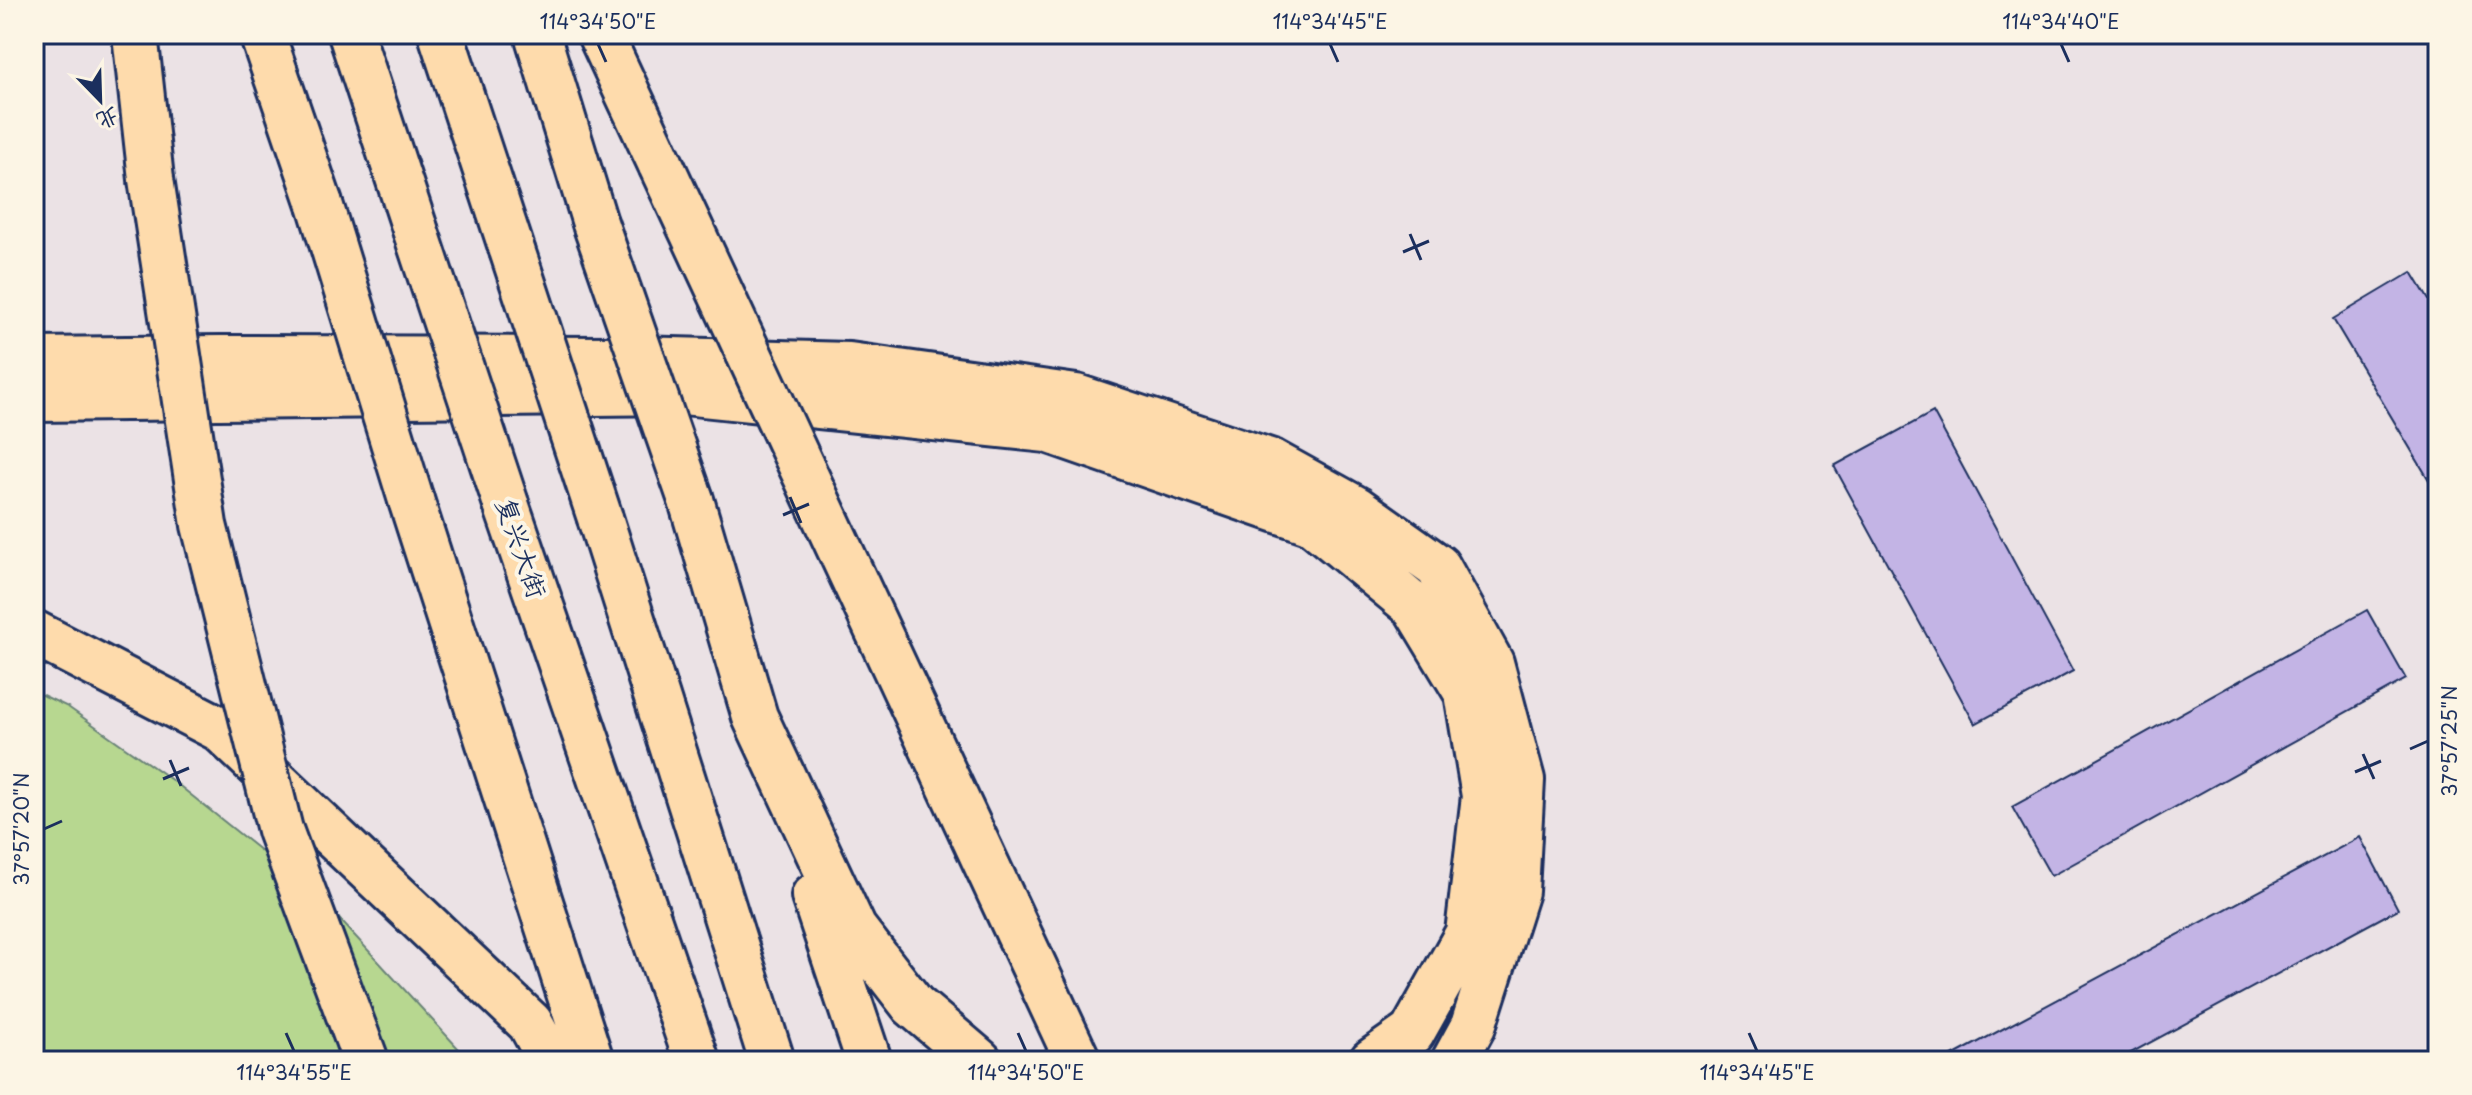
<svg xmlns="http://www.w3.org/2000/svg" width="2472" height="1095" font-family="'Playpen Sans','LXGW WenKai TC',sans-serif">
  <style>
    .green { fill: #b7d790; stroke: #698377; stroke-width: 2 }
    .building { fill: #c3b4e5; stroke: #1b2f5e; stroke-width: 2 }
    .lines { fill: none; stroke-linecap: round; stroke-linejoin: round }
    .highway-casing { stroke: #1b2f5e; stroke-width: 50 }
    .highway { stroke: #fedbac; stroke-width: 44 }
    .highway-bridge-casing { stroke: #1b2f5e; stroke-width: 50; stroke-linecap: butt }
    .highway-bridge { stroke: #fedbac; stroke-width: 44 }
    .ticks { fill: none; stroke: #1b2f5e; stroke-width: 3 }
    .labels { text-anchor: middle; stroke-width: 8; stroke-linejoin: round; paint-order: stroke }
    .street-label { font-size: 26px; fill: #1b2f5e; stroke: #fcf5e5 }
    .neatline { fill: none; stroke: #1b2f5e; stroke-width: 3 }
    .ticks-label { font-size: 20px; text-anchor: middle; fill: #1b2f5e }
  </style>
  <rect width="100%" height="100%" fill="#ebe2e5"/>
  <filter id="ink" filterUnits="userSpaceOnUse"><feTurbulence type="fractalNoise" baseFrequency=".0125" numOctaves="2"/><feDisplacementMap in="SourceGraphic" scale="16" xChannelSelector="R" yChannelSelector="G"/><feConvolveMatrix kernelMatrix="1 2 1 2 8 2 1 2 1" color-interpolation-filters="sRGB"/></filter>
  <g filter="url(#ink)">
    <path class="green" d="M34 691 68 707 176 783 321 899 470 1061H34Z"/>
    <path class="building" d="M2412 272 2438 315V495L2333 319Z
      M1933 412 2073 671 1975 724 1834 466Z
      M2367 610 2406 679 2051 876 2012 807Z
      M2360 837 2398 909 2116 1061H1943Z"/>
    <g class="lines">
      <defs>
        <path id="highway" d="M135 34 151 179
          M262 34 320 204
          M351 34 415 229
          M441 34 512 250
          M537 34 595 223
          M600 34 661 165
          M34 360 220 358 636 359 849 365 1076 397 1272 462 1355 508 1438 567 1491 663 1522 780 1516 891 1473 1026 1454 1061
          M34 399 684 392 1047 430 1312 522 1415 607 1467 693 1484 796 1468 933 1412 1033 1372 1061
          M411 500 591 1061
          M691 500 755 717 854 929 913 1005 979 1061
          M506 504 697 1061
          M600 518 772 1061
          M34 633 220 729 530 1023 551 1061
          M814 896 869 1061"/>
      </defs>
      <use href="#highway" class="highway-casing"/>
      <use href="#highway" class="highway"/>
      <defs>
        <path id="highway-bridge" d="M661 165 1078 1061
          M151 179 204 525 280 830 366 1061
          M320 204 411 500
          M595 223 691 500
          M415 229 506 504
          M512 250 600 518"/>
      </defs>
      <use href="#highway-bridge" class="highway-bridge-casing"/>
      <use href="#highway-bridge" class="highway-bridge"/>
    </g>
  </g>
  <path class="ticks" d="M598 44 606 62M1330 44 1338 62M2061 44 2069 62M1410 234 1421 260M1403 252 1429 241M790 497 801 523M783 515 809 504M2410 749 2428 741M2363 754 2374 779M170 760 181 786M2355 772 2381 761M163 779 189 768M44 829 62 821M286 1033 294 1051M1018 1033 1026 1051M1749 1033 1757 1051"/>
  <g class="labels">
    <g class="street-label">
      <text transform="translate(521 548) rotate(71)" y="9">复兴大街</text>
    </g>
  </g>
  <rect width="2472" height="1095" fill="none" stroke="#fcf5e5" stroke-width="88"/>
  <g transform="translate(100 100) rotate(157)" stroke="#fcf5e5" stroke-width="6" paint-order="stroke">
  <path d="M0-6L14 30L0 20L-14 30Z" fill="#1b2f5e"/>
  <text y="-12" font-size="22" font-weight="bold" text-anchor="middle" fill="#1b2f5e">北</text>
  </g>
  <rect x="44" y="44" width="2384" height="1007" class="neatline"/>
  <g class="ticks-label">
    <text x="598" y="29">114°34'50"E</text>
    <text x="1330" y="29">114°34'45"E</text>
    <text x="2061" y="29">114°34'40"E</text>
    <text transform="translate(2450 741) rotate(-90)" y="7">37°57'25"N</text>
    <text transform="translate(22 829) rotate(-90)" y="7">37°57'20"N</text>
    <text x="294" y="1080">114°34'55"E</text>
    <text x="1026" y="1080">114°34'50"E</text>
    <text x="1757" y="1080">114°34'45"E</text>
  </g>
</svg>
